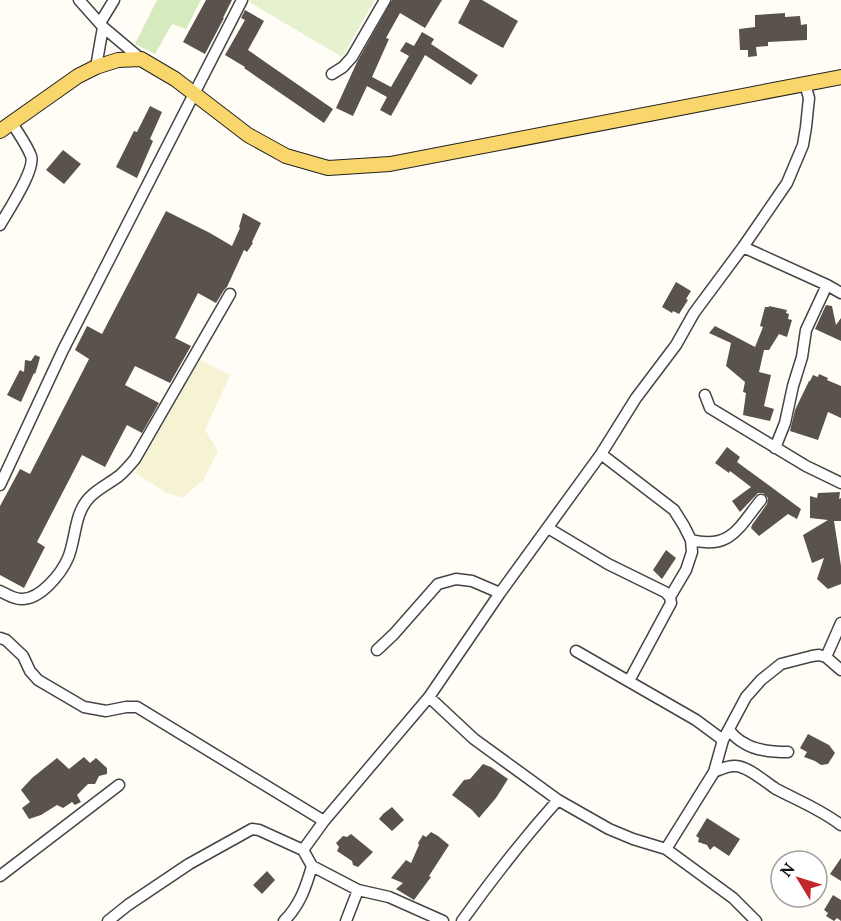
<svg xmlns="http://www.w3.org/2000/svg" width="841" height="921" font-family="Lora,serif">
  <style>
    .farmland { fill: #f6f3d4 }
    .green { fill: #d5ebbd }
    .pitch { fill: #e6f2cf }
    .building { fill: #5a524d }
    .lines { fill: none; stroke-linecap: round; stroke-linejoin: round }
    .minor-casing { stroke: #444; stroke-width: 13 }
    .major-casing { stroke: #222; stroke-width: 16 }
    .minor { stroke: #fff; stroke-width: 10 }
    .major { stroke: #f9d66b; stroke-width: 14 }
  </style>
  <rect width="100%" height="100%" fill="#fffdf5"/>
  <path class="farmland" d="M200 360 230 375 205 430 218 451 204 479 182 498 167 493 135 473Z"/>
  <path class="green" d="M157 0H201L186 29 172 24 155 54 135 44Z"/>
  <path class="pitch" d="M250 0H375L342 57 249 2Z"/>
  <path class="building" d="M206 0H232L223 18H224L205 54 183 42Z
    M392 0H442L425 28 400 13 386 38 389 39 372 77 391 87 409 56 400 51 406 42 414 46 422 32 434 39 431 44 478 75 471 85 425 55 391 116 380 110 387 97 367 86 353 116 336 108 357 62Z
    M470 0H482L518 21 503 48 458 23Z
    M245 10 264 21 248 50 333 109 324 123 244 68 245 67 225 55 245 20 241 18Z
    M785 13V17L800 16 801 25 807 24V40L768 42V46L756 47 757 56 748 57V50H740L739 29 755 27V15Z
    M150 106 162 112 150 139 153 141 137 178 116 167 134 131 137 132Z
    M63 150 81 164 64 184 46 170Z
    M166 211 210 233 232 246 240 228 239 227 243 213 261 223 252 242 253 243 247 252 244 250 227 287 224 290 216 303 198 293 175 338 191 346 170 383 135 366 125 385 159 403 142 433 127 425 105 467 82 455 37 542 45 547 24 588 0 575V506L20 469 30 474 89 359 75 350 87 326 102 334Z
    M676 282 691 291 686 299 688 300 679 314 673 311 672 313 662 307Z
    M826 305 832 306 836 325 841 318V341L815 329Z
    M769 306 787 310 786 313 789 314 788 319 792 320 787 337 779 334 769 350H764L759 372 771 375 764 406 774 409 770 421 743 415 746 393 743 392 745 382 726 366 731 343 709 333 715 326 755 347 763 327 760 326 765 307H769Z
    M35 355 40 357 38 365 35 374 34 373 21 402 7 395 20 370 24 372 25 360 31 361Z
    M819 374 828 378 827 380 841 386V418L828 412 818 440 790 431 795 410 809 381H810L813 375 818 377Z
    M727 447 740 457 737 462 801 509 797 519 788 514 759 536 751 528 752 525 767 504 768 498 763 493H758L740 512 732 501 751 487 730 471 729 473 715 463Z
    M840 492 839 499 841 498V521H834L841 566V584L828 589 817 579 824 558 812 563 803 535 828 520 810 518V496L817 498 818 493Z
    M666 550 676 558 662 579 653 570Z
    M808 734 829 745 835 753 828 764 821 765 815 761 804 757 807 752 800 748Z
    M84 757 90 763 96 758 107 768V774L99 776 95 784H88L77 795 81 802 75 805 72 802 63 808 57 805 41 815 29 819 22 808 30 802 21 790 32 778 57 758 69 769Z
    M483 764 491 767 508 779 496 798 479 818 472 810 452 795 464 780 470 779Z
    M392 807 404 820 392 831 379 819 383 814Z
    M707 818 740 839 729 856 714 846 710 850 707 845 698 842 699 838 696 836Z
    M431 832 438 836 449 845 429 876 431 877 414 900 396 889 403 883 391 878 406 860 411 863 419 845 418 843 423 835 426 837Z
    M351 834 373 852 358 867 353 865 352 861 337 851 339 847 336 843 343 836 347 837Z
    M841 858V881L830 874Z
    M267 871 275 880 262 894 253 885Z
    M833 895 841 900V921L837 918 834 921 826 916 828 913 824 910Z"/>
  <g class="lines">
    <defs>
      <path id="minor" d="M79 0 103 27 141 59
        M100 23 114 0
        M96 67 103 27
        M332 74 343 67 352 57 385 0
        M0 225C8 211 36 169 31 156 27 145 18 133 12 123
        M743 247 827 285 841 293
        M705 395 710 408 806 466 841 483
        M775 448 785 423 793 386 802 357 806 330 827 285
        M601 454 674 510 684 526 691 540 692 552 686 570 670 597
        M0 485 63 350 242 0
        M548 528 608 564 665 592 670 597 671 603 629 681
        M691 540C731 550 739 527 761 500
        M0 591C6 594 14 599 21 599 40 600 61 574 68 558 76 539 74 514 89 498 97 489 110 483 119 476 125 471 130 465 135 459L230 294
        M0 638 6 640 23 656 30 671 38 680 84 707 106 711 126 707H137L324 821
        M377 650 394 634 438 584 456 579 472 581 500 593
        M576 651 696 720 723 740
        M826 657 841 623
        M429 697 474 739 558 800 609 829 633 839 666 849 733 898 756 921
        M729 730C733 735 738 740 744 743 756 751 774 752 788 752
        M714 772C721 769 728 765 736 766 749 767 765 782 776 789 799 801 820 809 841 825
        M666 849 714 772 723 740 746 697 761 680 781 664 812 656 819 655 826 657 841 670
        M303 850 324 821 429 697 500 593 601 454 636 398 676 345 694 313 743 247 787 183 803 145 806 127 809 98 805 84
        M312 866 358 890 389 897 443 921
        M0 876 119 785
        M108 921 128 905 189 864 252 829 259 830 303 850 312 866C306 887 300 905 284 921
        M346 921 358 890
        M462 921C492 879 524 838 558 800"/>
      <path id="major" d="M0 131 78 76 96 67 118 60 141 59 175 79 248 135 286 156 328 168 390 164 841 77"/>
    </defs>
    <use href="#minor" class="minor-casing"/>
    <use href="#major" class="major-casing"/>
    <use href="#minor" class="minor"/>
    <use href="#major" class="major"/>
  </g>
  <g transform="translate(799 879) rotate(308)"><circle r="28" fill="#ffffff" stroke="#a0a0a0" stroke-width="1.5"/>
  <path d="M0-4.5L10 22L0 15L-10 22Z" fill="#c4262e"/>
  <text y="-9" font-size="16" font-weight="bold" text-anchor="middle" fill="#111111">N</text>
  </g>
</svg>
